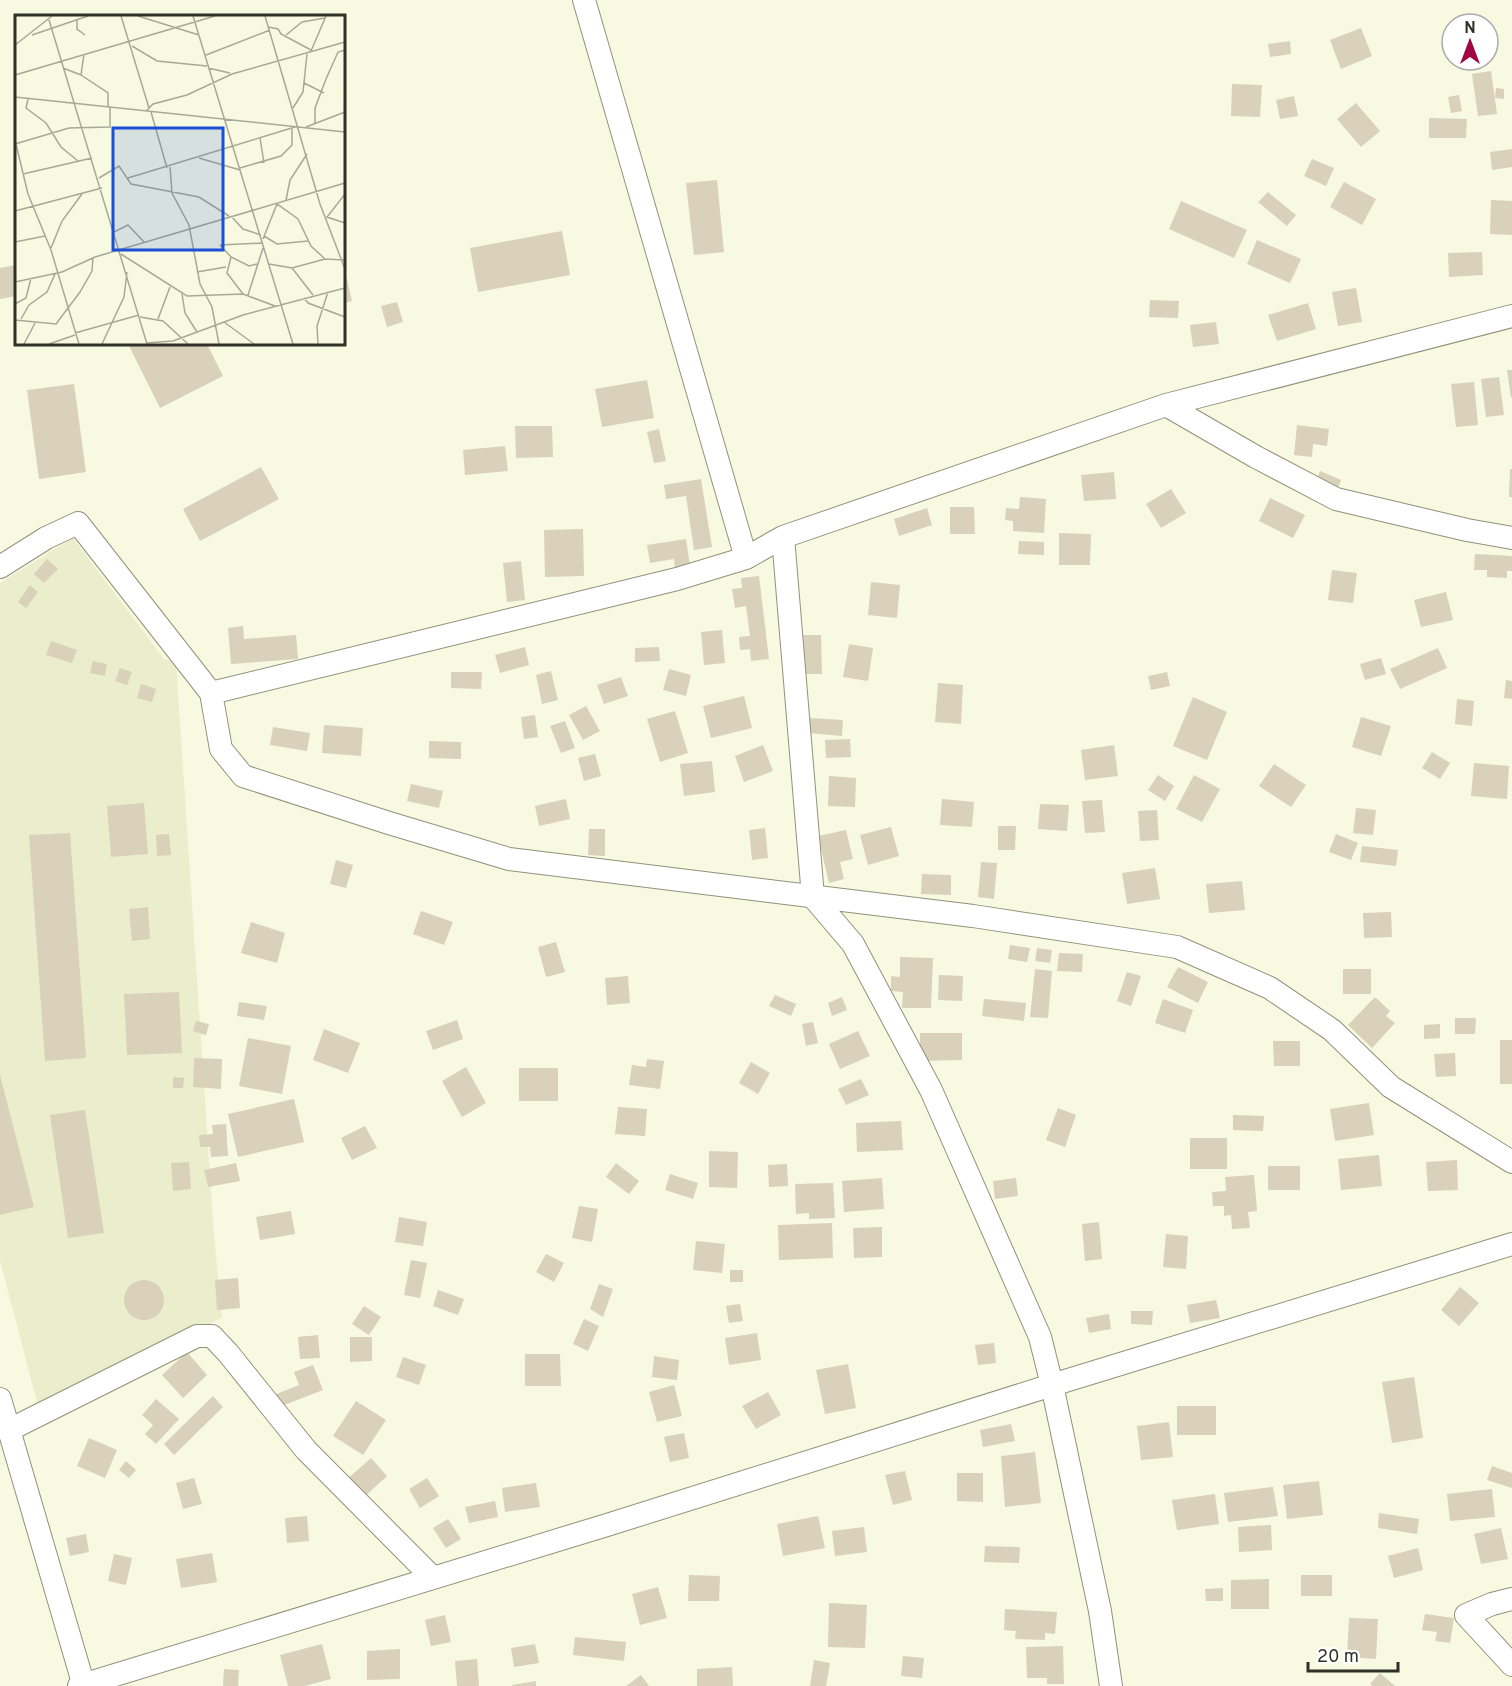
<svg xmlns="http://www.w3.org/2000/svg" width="1512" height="1686" font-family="Overpass,sans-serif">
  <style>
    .built { fill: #eaeecc }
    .building { fill: #d9d1b9 }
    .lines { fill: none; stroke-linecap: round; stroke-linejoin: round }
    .street-casing { stroke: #90927b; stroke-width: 24 }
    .street { stroke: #fff; stroke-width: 22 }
    .inset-road { fill: none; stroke: #a7a996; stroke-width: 1.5 }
    .view { fill: #1d4ed8; fill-opacity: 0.15; stroke: #1d4ed8; stroke-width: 3 }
    .inset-edge { fill: none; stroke: #2f3026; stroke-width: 3 }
  </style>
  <rect width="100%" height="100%" fill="#f7fae0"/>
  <path class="built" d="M73 538 164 659 176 662 214 1236 222 1318 38 1406 0 1260V583Z"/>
  <path class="building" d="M1361 28 1372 56 1341 69 1330 40Z
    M1290 41 1291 54 1270 57 1268 44Z
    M1491 71 1497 114 1478 116 1472 74Z
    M1232 84 1262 85 1260 117 1231 116Z
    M1496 88 1504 89V99L1495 98Z
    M1459 95 1462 111 1451 113 1448 97Z
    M1294 96 1298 116 1280 119 1276 100Z
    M1356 103 1380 131 1361 147 1337 119Z
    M1429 118 1467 119 1466 138H1429Z
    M1512 149V167L1492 170 1490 152Z
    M1312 159 1334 168 1326 186 1304 176Z
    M717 180 724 252 694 255 686 183Z
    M1344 182 1376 199 1362 225 1330 207Z
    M1268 192 1296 215 1287 226 1258 202Z
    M1491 200 1512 201V235L1490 234Z
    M1181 201 1247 230 1234 258 1169 229Z
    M562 231 570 275 478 292 470 248Z
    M1257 240 1301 259 1290 283 1247 264Z
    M1482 252 1483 275 1449 277 1448 253Z
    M16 265V296L0 299V268Z
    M344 266 352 301 344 303Z
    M1356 288 1362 322 1338 326 1332 292Z
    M1150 300 1179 301 1178 318 1149 317Z
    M397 302 403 322 387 327 381 306Z
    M1308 303 1316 329 1277 341 1268 315Z
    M1216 322 1219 344 1193 347 1190 325Z
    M128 344H207L223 376 160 408Z
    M1507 370H1512V397L1511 398Z
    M1499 377 1504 415 1486 417 1481 379Z
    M647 380 654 418 602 427 595 389Z
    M1474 382 1478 425 1456 427 1451 384Z
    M74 384 86 472 39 479 27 390Z
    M1297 425 1329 429 1327 446 1313 444 1312 457 1294 455Z
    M515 426H552L553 457 516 458Z
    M659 429 666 461 654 463 647 432Z
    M505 446 508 471 465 475 463 450Z
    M261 467 279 499 200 541 183 509Z
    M1510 469H1512V497H1509Z
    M1320 471 1341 480 1336 493 1315 484Z
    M1114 472 1116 499 1084 501 1081 475Z
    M701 479 712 547 694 550 686 496 666 499 664 485Z
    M1171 489 1186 513 1161 528 1146 504Z
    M1020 497 1046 499 1044 533 1013 531V521L1005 520 1006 508 1019 509Z
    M1270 498 1305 515 1293 538 1259 521Z
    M950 507H974L975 534H950Z
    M927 508 932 525 899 536 894 519Z
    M583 529 584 576 545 577 544 530Z
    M1059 533 1091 534 1090 565H1059Z
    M686 539 690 566 675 568 674 559 650 563 647 545Z
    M1019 541 1044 542V555L1018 554Z
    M1475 554 1512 556V571H1507V578L1487 577V570H1474Z
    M47 559 58 569 44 583 34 574Z
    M521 561 525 600 507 602 503 563Z
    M1332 570 1357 573 1353 603 1328 600Z
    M759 576 769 659 751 661 750 649 740 650 739 637 750 636 746 606 735 608 732 589 742 588 741 578Z
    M871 582 900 585 897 618 868 615Z
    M30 585 38 592 26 608 18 602Z
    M1446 592 1453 620 1421 627 1414 600Z
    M243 626 244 639 296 635 298 659 231 664 228 628Z
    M722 630 725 663 704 665 701 632Z
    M803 635H821L822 674H804Z
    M51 641 77 650 72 663 46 655Z
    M849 644 873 648 868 681 843 677Z
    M525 647 529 665 500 673 495 655Z
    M659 647 660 661 635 662V648Z
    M1438 648 1447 668 1400 689 1390 669Z
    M1381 658 1386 674 1365 680 1360 664Z
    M93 661 107 664 105 676 90 673Z
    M120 668 132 672 127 685 115 681Z
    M669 669 691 675 686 696 663 690Z
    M551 671 558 700 542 704 536 675Z
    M451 672H482L481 689 451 688Z
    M1167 672 1170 686 1151 690 1148 676Z
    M621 677 628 696 604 704 597 685Z
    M1506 680 1512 681V699L1504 698Z
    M938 683 963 685 961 724 935 722Z
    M141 684 156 689 152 702 137 698Z
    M744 696 752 728 711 738 703 706Z
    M1193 697 1227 712 1207 760 1173 746Z
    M1457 699 1474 701 1472 726 1455 724Z
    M586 706 600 731 583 740 569 715Z
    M675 711 688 753 660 762 647 719Z
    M535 715 538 737 524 739 521 717Z
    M1361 717 1391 726 1381 756 1352 747Z
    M809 718 843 720 842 736 808 733Z
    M565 721 575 748 561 753 550 726Z
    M324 725 363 728 361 756 322 753Z
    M273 727 310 733 307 751 270 745Z
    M850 739 851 757 826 758 825 740Z
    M429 741 461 742V759L429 758Z
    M763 745 773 771 744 782 735 756Z
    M1114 745 1118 776 1085 780 1081 750Z
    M1432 752 1450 763 1440 779 1422 768Z
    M595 754 601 776 584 781 578 758Z
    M712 761 715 792 684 796 680 764Z
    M1474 763 1509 766 1507 799 1471 796Z
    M1274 764 1306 785 1291 807 1259 786Z
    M1158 775 1174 786 1165 801 1148 790Z
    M1194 775 1220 789 1202 822 1176 809Z
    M829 776 856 778 855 807 828 806Z
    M411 784 443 791 439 808 407 801Z
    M566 799 570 819 539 826 535 806Z
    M942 799 974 802 972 827 940 825Z
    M1102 800 1105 832 1085 833 1082 801Z
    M144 803 148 854 111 857 107 806Z
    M1040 804 1069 805 1067 831 1038 829Z
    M1356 808 1376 810 1373 835 1353 833Z
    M1157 810 1159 840 1140 841 1138 811Z
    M998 826H1016L1015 850H998Z
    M891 827 899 856 868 865 860 835Z
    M765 828 768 858 752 860 749 830Z
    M589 829H605V856L588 855Z
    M846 830 853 859 840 862 844 879 829 883 818 836Z
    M70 833 86 1058 45 1061 29 835Z
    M169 834 171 855 157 856 156 835Z
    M1336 834 1358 843 1351 860 1329 852Z
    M1362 846 1398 850 1396 866 1360 862Z
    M336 860 353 865 346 888 330 884Z
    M981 862 997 863 994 899 978 897Z
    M1155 868 1160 899 1127 904 1122 873Z
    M922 874 951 875V895L921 894Z
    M1242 881 1245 910 1209 913 1206 884Z
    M148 907 150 939 132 941 129 909Z
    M421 911 453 922 444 945 413 934Z
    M1391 912 1392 937 1364 938 1363 913Z
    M251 922 285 933 277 963 241 953Z
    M556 942 565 972 546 977 538 947Z
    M1010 945 1030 948 1027 962 1008 959Z
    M1037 948 1052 950 1050 963 1035 961Z
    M1059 953 1083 954 1082 972 1057 971Z
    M900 957 933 958 931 1008H902L903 992 891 991V976L900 977Z
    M1178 967 1208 982 1198 1003 1167 987Z
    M1035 969 1052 971 1048 1018 1030 1017Z
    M1343 969H1371V994H1343Z
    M1127 972 1141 976 1131 1006 1117 1001Z
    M939 975 963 976 962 1001 938 1000Z
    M628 976 630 1003 607 1005 605 978Z
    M179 992 182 1053 127 1055 124 994Z
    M775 995 796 1004 791 1016 769 1006Z
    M842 997 847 1010 832 1016 828 1003Z
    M1375 997 1390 1011 1386 1016 1395 1023 1372 1048 1348 1025Z
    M984 999 1026 1003 1024 1021 982 1016Z
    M1163 999 1193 1010 1185 1033 1155 1023Z
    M239 1002 267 1006 264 1020 237 1016Z
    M1455 1018H1476L1475 1034H1455Z
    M457 1020 463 1039 433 1050 426 1031Z
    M196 1021 209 1024 206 1035 193 1031Z
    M813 1022 818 1043 806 1046 802 1024Z
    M1440 1024V1038L1424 1039V1025Z
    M324 1029 360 1043 348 1073 313 1060Z
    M858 1031 870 1056 840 1069 829 1044Z
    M920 1033H962V1060L920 1061Z
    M248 1038 291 1046 282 1094 239 1086Z
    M1500 1040H1512V1084H1500Z
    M1273 1041H1300V1066H1274Z
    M1455 1053 1456 1076 1436 1077 1434 1054Z
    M194 1058 222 1059 221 1089 193 1087Z
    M647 1059 664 1061 660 1089 629 1085 632 1065 646 1067Z
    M751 1062 770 1073 758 1094 739 1083Z
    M466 1067 486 1103 462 1117 442 1081Z
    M519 1068H558V1101H519Z
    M0 1075 34 1207 0 1215Z
    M173 1077 184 1078 183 1088H173Z
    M861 1079 869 1095 846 1105 838 1089Z
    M294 1099 304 1142 238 1157 228 1114Z
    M1369 1103 1374 1135 1335 1141 1330 1109Z
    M618 1107 647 1109 645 1136 615 1134Z
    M1058 1108 1076 1115 1065 1147 1046 1140Z
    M85 1110 104 1233 68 1238 50 1115Z
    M1233 1115 1264 1116 1263 1131 1233 1130Z
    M901 1121 903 1150 857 1152 856 1123Z
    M226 1124 228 1156 211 1157 210 1147H200L199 1135 213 1134 212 1125Z
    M365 1126 377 1148 352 1160 341 1138Z
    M1190 1138H1227V1169H1190Z
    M709 1151 738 1152 737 1188 709 1187Z
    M1379 1155 1382 1186 1341 1190 1338 1159Z
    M1457 1160 1458 1190 1428 1191 1426 1162Z
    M189 1162 191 1189 173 1191 171 1163Z
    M236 1163 240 1181 208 1187 204 1170Z
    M616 1163 639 1181 629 1194 606 1177Z
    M787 1164 788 1186 769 1187 768 1165Z
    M1268 1166H1300V1190H1268Z
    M670 1174 698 1183 693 1199 665 1190Z
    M1254 1175 1257 1211 1248 1212 1250 1228 1232 1229 1231 1215 1224 1216V1206H1213L1212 1192 1226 1191 1225 1177Z
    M882 1178 884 1209 844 1212 842 1181Z
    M1016 1178 1018 1196 995 1199 993 1181Z
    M833 1183 835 1218 809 1219V1213L796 1214 795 1184Z
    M579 1206 598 1209 592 1242 572 1238Z
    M291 1211 295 1234 260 1240 256 1217Z
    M399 1217 427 1222 423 1246 395 1242Z
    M1099 1222 1102 1259 1085 1261 1082 1224Z
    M832 1223 833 1258 779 1260 778 1225Z
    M882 1227V1257L854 1258 853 1228Z
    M1166 1234 1188 1236 1186 1269 1163 1267Z
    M696 1241 725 1244 722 1273 693 1270Z
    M546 1254 564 1263 554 1282 536 1272Z
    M411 1260 427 1263 420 1298 404 1295Z
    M730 1270H743V1282H730Z
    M238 1278 240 1308 217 1310 215 1280Z
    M124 1300a20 20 0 1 1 40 0a20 20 0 1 1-40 0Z
    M599 1284 613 1289 603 1317 590 1309Z
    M1460 1287 1479 1303 1459 1326 1441 1310Z
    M438 1290 464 1299 458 1315 433 1306Z
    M1216 1300 1220 1318 1190 1323 1187 1305Z
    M740 1304 743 1321 729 1323 726 1306Z
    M364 1306 381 1317 369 1335 352 1324Z
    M1131 1311H1153L1152 1325 1131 1324Z
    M1109 1314 1111 1329 1089 1333 1086 1318Z
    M584 1319 599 1326 588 1351 573 1344Z
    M757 1333 761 1360 729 1365 725 1338Z
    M318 1335 320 1358 300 1359 298 1337Z
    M350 1337H372V1361L350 1362Z
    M994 1343 996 1363 978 1365 975 1345Z
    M187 1352 207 1375 183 1398 162 1375Z
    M525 1354H560L561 1386H525Z
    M654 1356 679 1360 677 1380 652 1377Z
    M403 1357 426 1365 419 1385 396 1377Z
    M848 1364 856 1408 825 1414 816 1370Z
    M313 1365 323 1390 279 1407 274 1395 299 1385 294 1372Z
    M1414 1377 1423 1438 1392 1443 1382 1382Z
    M674 1385 682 1416 657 1422 649 1392Z
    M768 1392 781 1415 756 1429 742 1406Z
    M213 1396 223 1407 174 1455 164 1444Z
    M156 1399 179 1419 156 1444 145 1434 153 1425 142 1415Z
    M356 1401 386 1420 363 1455 333 1436Z
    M1177 1406H1216V1435H1177Z
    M1169 1422 1173 1457 1141 1460 1137 1426Z
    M1011 1424 1015 1441 983 1447 980 1430Z
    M684 1433 689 1458 670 1462 664 1437Z
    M89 1438 117 1450 105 1478 77 1466Z
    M1035 1452 1041 1503 1005 1507 1001 1456Z
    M371 1458 387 1476 361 1500 345 1481Z
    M126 1461 136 1470 129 1478 119 1470Z
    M1492 1466 1512 1473V1488L1487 1480Z
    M905 1471 912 1500 893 1505 885 1475Z
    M957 1473H983V1502L957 1501Z
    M194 1478 202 1504 183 1509 176 1483Z
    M427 1478 439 1496 420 1508 409 1489Z
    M1319 1481 1323 1515 1287 1519 1283 1485Z
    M536 1483 540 1507 505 1512 502 1488Z
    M1273 1487 1278 1516 1228 1522 1224 1493Z
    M1492 1489 1495 1517 1450 1521 1447 1494Z
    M1215 1494 1219 1524 1177 1530 1172 1500Z
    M495 1501 498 1517 469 1523 465 1507Z
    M1379 1513 1419 1519 1417 1534 1378 1528Z
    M307 1516 309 1541 287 1543 285 1518Z
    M818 1516 825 1548 783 1556 777 1524Z
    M448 1519 461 1539 446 1548 433 1528Z
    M1271 1525 1272 1550 1239 1552 1238 1527Z
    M864 1527 867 1552 835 1556 832 1531Z
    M1501 1528 1508 1559 1481 1564 1474 1534Z
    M86 1534 89 1552 70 1556 66 1538Z
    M985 1546 1020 1547 1019 1563 984 1562Z
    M1418 1548 1423 1570 1394 1578 1388 1556Z
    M212 1553 217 1582 181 1588 176 1559Z
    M114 1554 132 1558 126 1585 108 1581Z
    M689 1575 720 1576 719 1601H688Z
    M1301 1575H1332V1596H1301Z
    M1269 1579V1609H1231V1580Z
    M658 1587 667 1618 640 1625 632 1594Z
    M1223 1588V1601H1206L1205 1589Z
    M829 1603 867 1605 865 1648 828 1647Z
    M1005 1609 1057 1612 1055 1634 1045 1633V1640L1015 1639 1016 1631 1004 1630Z
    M1425 1614 1454 1618 1450 1643 1435 1641 1437 1632 1422 1630Z
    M445 1615 451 1642 431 1646 425 1620Z
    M1349 1618 1378 1619 1376 1659 1347 1657Z
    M575 1637 626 1642 624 1661 573 1655Z
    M322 1644 331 1679 305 1686H288L280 1655Z
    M535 1644 539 1663 514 1667 511 1648Z
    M1063 1646 1064 1684H1047V1678H1027L1026 1647Z
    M400 1649V1679L367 1680V1651Z
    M903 1656 924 1658 922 1678 901 1676Z
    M477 1659 479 1686H457L455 1661Z
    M814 1660 830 1663 826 1686H810Z
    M732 1667 733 1686H697V1669Z
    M224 1669 239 1670 238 1686H223Z
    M1380 1673 1395 1686H1372L1370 1684Z
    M641 1675 649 1686H626Z
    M536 1681V1686H512V1685Z"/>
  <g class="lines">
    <defs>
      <path id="street" d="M584 0 746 558
        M1166 405 1256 457 1336 499 1467 530 1512 538
        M783 537 813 897 853 944 931 1090 1040 1337 1052 1385 1100 1611 1111 1686
        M0 567 46 538 78 523 211 693 221 749 243 776 389 823 509 859 973 916 1177 947 1270 988 1332 1030 1391 1087 1512 1162
        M211 693 677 579 746 558 783 537 1166 405 1512 316
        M0 1399 84 1686
        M9 1430 197 1336H212L228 1353 306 1450 433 1578
        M1512 1599 1492 1604 1466 1615 1512 1665
        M79 1686 607 1525 1052 1385 1512 1244"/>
    </defs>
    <use href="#street" class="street-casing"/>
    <use href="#street" class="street"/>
  </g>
  <g transform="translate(15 15)">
    <rect width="330" height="330" fill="#f7fae0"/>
    <path class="inset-road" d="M106 1 134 93M123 1 184 20M178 1 278 329M250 1 305 189 330 254M34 5 132 329M62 5V14L70 20M253 12 263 14 266 19 296 35M17 20 73 1M271 20 287 7 310 3M0 30 37 1M117 31 142 46 192 51M296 36 311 1M69 39 66 60 93 78V92M191 40 255 15M48 53 66 60M193 53 215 58M0 60 200 1M289 68 309 78M0 82 330 117M13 84 11 93 31 108 46 132 63 146M278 93 288 77 292 39M131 96 138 89 172 80 217 59 330 27M136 97 152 153M300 108V93L311 64 323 37 330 35M291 112 330 97M245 123 249 148M0 125 13 179 36 235 64 329M0 129 54 113 95 112V92M184 143 225 155M155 152 157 178 174 210 185 269 197 292 204 329M225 153 266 141 277 130V114M8 159 77 143M84 163 104 151 116 169 184 182 214 201M113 163 280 112M330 179 312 202 330 208M271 185 275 165 292 139M0 196 87 173M216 201 228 214 246 220M99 217 113 210 129 227M249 221 262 229 293 226M248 224 262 189 283 204 296 231 310 244M0 227 30 221M205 230 216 242 234 251 242 249M205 230 248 228M36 233 47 206 67 179M106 239 172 281 228 279 260 291M216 242 212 258 228 279M254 249 277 253 310 244 330 245M277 253 298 280M182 257 211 252M0 267 47 257 80 242 330 168M167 279 170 298 182 317M233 280 248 233M289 283 293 288 330 302M0 289 11 283 16 263M125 302 148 306 173 329M6 304 14 290 32 277 40 259M143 304 155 272M0 305 41 309 65 277 77 256 78 243M209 307 239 329M60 318 124 300M131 328 158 326 228 300 330 273M9 329 20 308M34 329 60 320M87 329 109 282 112 257M303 329 302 311 313 277"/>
    <path class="view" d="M98 113H208V235H98Z"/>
    <rect width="330" height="330" class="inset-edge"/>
  </g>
  <g transform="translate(1470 42)"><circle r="28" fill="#ffffff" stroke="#acaca8" stroke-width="1.5"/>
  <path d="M0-4.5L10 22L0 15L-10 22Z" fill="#a10543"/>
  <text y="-9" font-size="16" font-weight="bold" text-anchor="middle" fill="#2f3026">N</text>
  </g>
  <path d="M1308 1662v9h90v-9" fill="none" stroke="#2f3026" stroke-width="3"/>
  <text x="1317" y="1662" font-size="18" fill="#2f3026" stroke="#ffffff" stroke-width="4.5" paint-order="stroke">20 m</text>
</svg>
